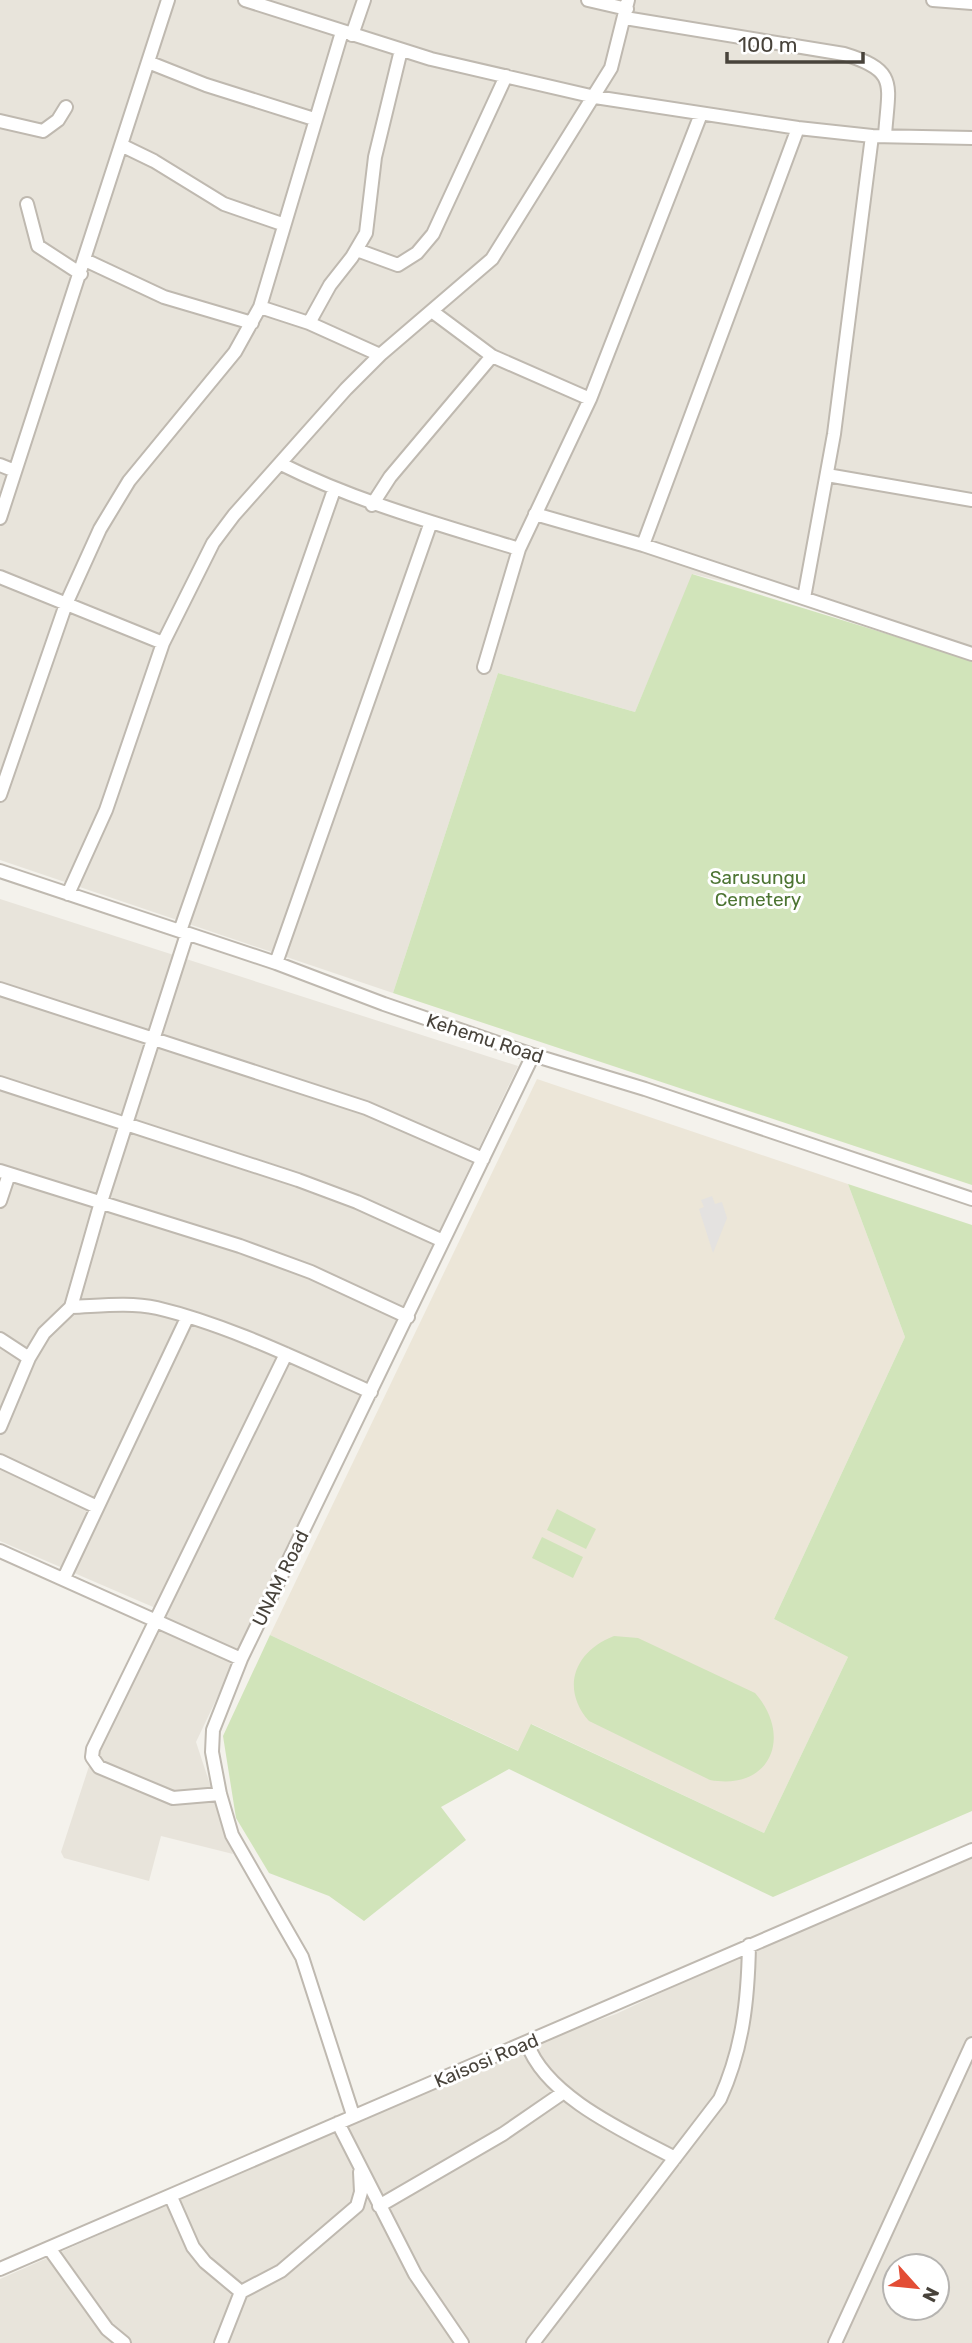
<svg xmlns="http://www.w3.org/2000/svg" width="972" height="2343" font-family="Rubik,sans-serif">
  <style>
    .residential { fill: #e8e4db; fill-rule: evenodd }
    .education { fill: #ece6d8 }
    .green { fill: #d1e4ba }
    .parking { fill: #e4e2e0 }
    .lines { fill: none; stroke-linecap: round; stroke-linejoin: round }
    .minor-casing { stroke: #bfb9b0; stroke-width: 16 }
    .minor { stroke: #fff; stroke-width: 12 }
    .labels { text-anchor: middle; stroke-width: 6; stroke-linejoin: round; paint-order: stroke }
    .park-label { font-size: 19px; fill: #4d7533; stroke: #fff }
    .street-label { font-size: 19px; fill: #48433b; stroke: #fff }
  </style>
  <rect width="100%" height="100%" fill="#f4f2ec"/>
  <path class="residential" d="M0 0H972V654L810 603 693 574 635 712 498 673 393 993 0 860Z
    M0 899 518 1066 196 1742 233 1854 161 1836 149 1881 64 1858 61 1852 92 1757 167 1613 0 1541Z
    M972 1854V2343H0V2279L507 2053 616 2014 820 1918ZM895 2266H937V2308H895Z"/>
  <path class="education" d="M537 1079 848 1184 905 1337 774 1619 848 1657 764 1833 532 1724 519 1751 270 1635Z"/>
  <path class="green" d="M692 574 972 660V1185L393 993 498 673 635 712Z
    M848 1184 972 1225V1811L773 1897 509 1769 441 1807 466 1840 364 1921 329 1896 269 1873 236 1818 223 1736 270 1635 518 1751 531 1724 764 1833 848 1657 774 1619 905 1337Z
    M557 1509 596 1529 586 1549 547 1530Z
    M542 1537 583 1557 573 1578 532 1558Z
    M614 1636 638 1638 755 1693C793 1736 771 1791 710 1780L589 1721C560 1688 575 1651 614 1636Z"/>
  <path class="parking" d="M712 1196 715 1204 722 1202 727 1218 713 1253 699 1209 704 1207 701 1200Z"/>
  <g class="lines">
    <defs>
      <path id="minor" d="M245 0 431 59 595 97 798 128 872 136 972 138
        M588 0 627 9
        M933 0 972 3
        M625 18 844 54C900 71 888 85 885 136
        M352 35 364 0
        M148 62 206 85 314 119
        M0 121 43 131 58 120 66 107
        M121 145 154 161 224 204 282 224
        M27 204 38 246 81 274
        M357 250 398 265 417 253 433 234 506 76
        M85 260 164 297 252 323
        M260 307 309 323 380 355
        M433 312 492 356 590 399
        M309 323 330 285 352 257 366 233 375 157 401 50
        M281 464C357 502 438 524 519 549
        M0 465 15 471
        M827 475 972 500
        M372 505 390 477 492 356
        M535 514 643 545 972 654
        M0 518 168 0
        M643 545 798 128
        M0 577 163 643
        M804 598 834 434 872 136
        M484 667 519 549 590 399 701 114
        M0 795 66 604 100 529 129 481 235 352 260 307 342 32
        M0 871 276 963 384 1004 533 1055 645 1089 972 1199
        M68 894 106 810 163 643 213 543 234 515 346 389 380 355 492 259 611 68 628 0
        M180 931 334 490
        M276 963 431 522
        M0 989 366 1108 483 1159
        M0 1083 298 1180 357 1202 443 1241
        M0 1171 240 1246 311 1272 408 1317
        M0 1201 9 1174
        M71 1307C99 1306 129 1302 157 1308 229 1325 303 1362 371 1392
        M0 1339 29 1358
        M0 1427 29 1358 44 1333 71 1307 101 1202 187 934
        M0 1461 97 1507
        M0 1551 241 1659
        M64 1578 187 1318
        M220 1794 173 1798 99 1767 92 1757 93 1749 286 1354
        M527 2043C546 2097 626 2132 675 2158
        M353 2115 302 1957 232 1835 220 1794 212 1752 213 1730 241 1659 533 1055
        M338 2123 415 2274 462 2343
        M171 2197 193 2247 205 2262 241 2292
        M379 2206 503 2134 564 2092
        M49 2248 107 2329 124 2343
        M0 2269 972 1850
        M221 2343 241 2292 281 2271 357 2206 361 2192 360 2172
        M533 2343 720 2099C743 2048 748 2000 749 1945
        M835 2343 972 2044"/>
    </defs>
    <use href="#minor" class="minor-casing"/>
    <use href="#minor" class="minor"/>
  </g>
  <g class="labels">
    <g class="park-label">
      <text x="758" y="884">Sarusungu<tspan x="758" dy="22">Cemetery</tspan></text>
    </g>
    <g class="street-label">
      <text transform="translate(485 1038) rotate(18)" y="7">Kehemu Road</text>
      <text transform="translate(280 1578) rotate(-64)" y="7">UNAM Road</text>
      <text transform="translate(486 2060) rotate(-23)" y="7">Kaisosi Road</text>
    </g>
  </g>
  <g transform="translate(916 2287) rotate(117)"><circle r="33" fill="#ffffff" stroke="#b6b4b1" stroke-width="2"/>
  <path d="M0-5L12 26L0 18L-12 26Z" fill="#e34d35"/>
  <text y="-10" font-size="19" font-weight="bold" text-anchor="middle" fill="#48433b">N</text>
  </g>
  <path d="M727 52v10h136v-10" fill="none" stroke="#48433b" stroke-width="3.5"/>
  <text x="738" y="52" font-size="21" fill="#48433b" stroke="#ffffff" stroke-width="5" paint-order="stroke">100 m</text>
</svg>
